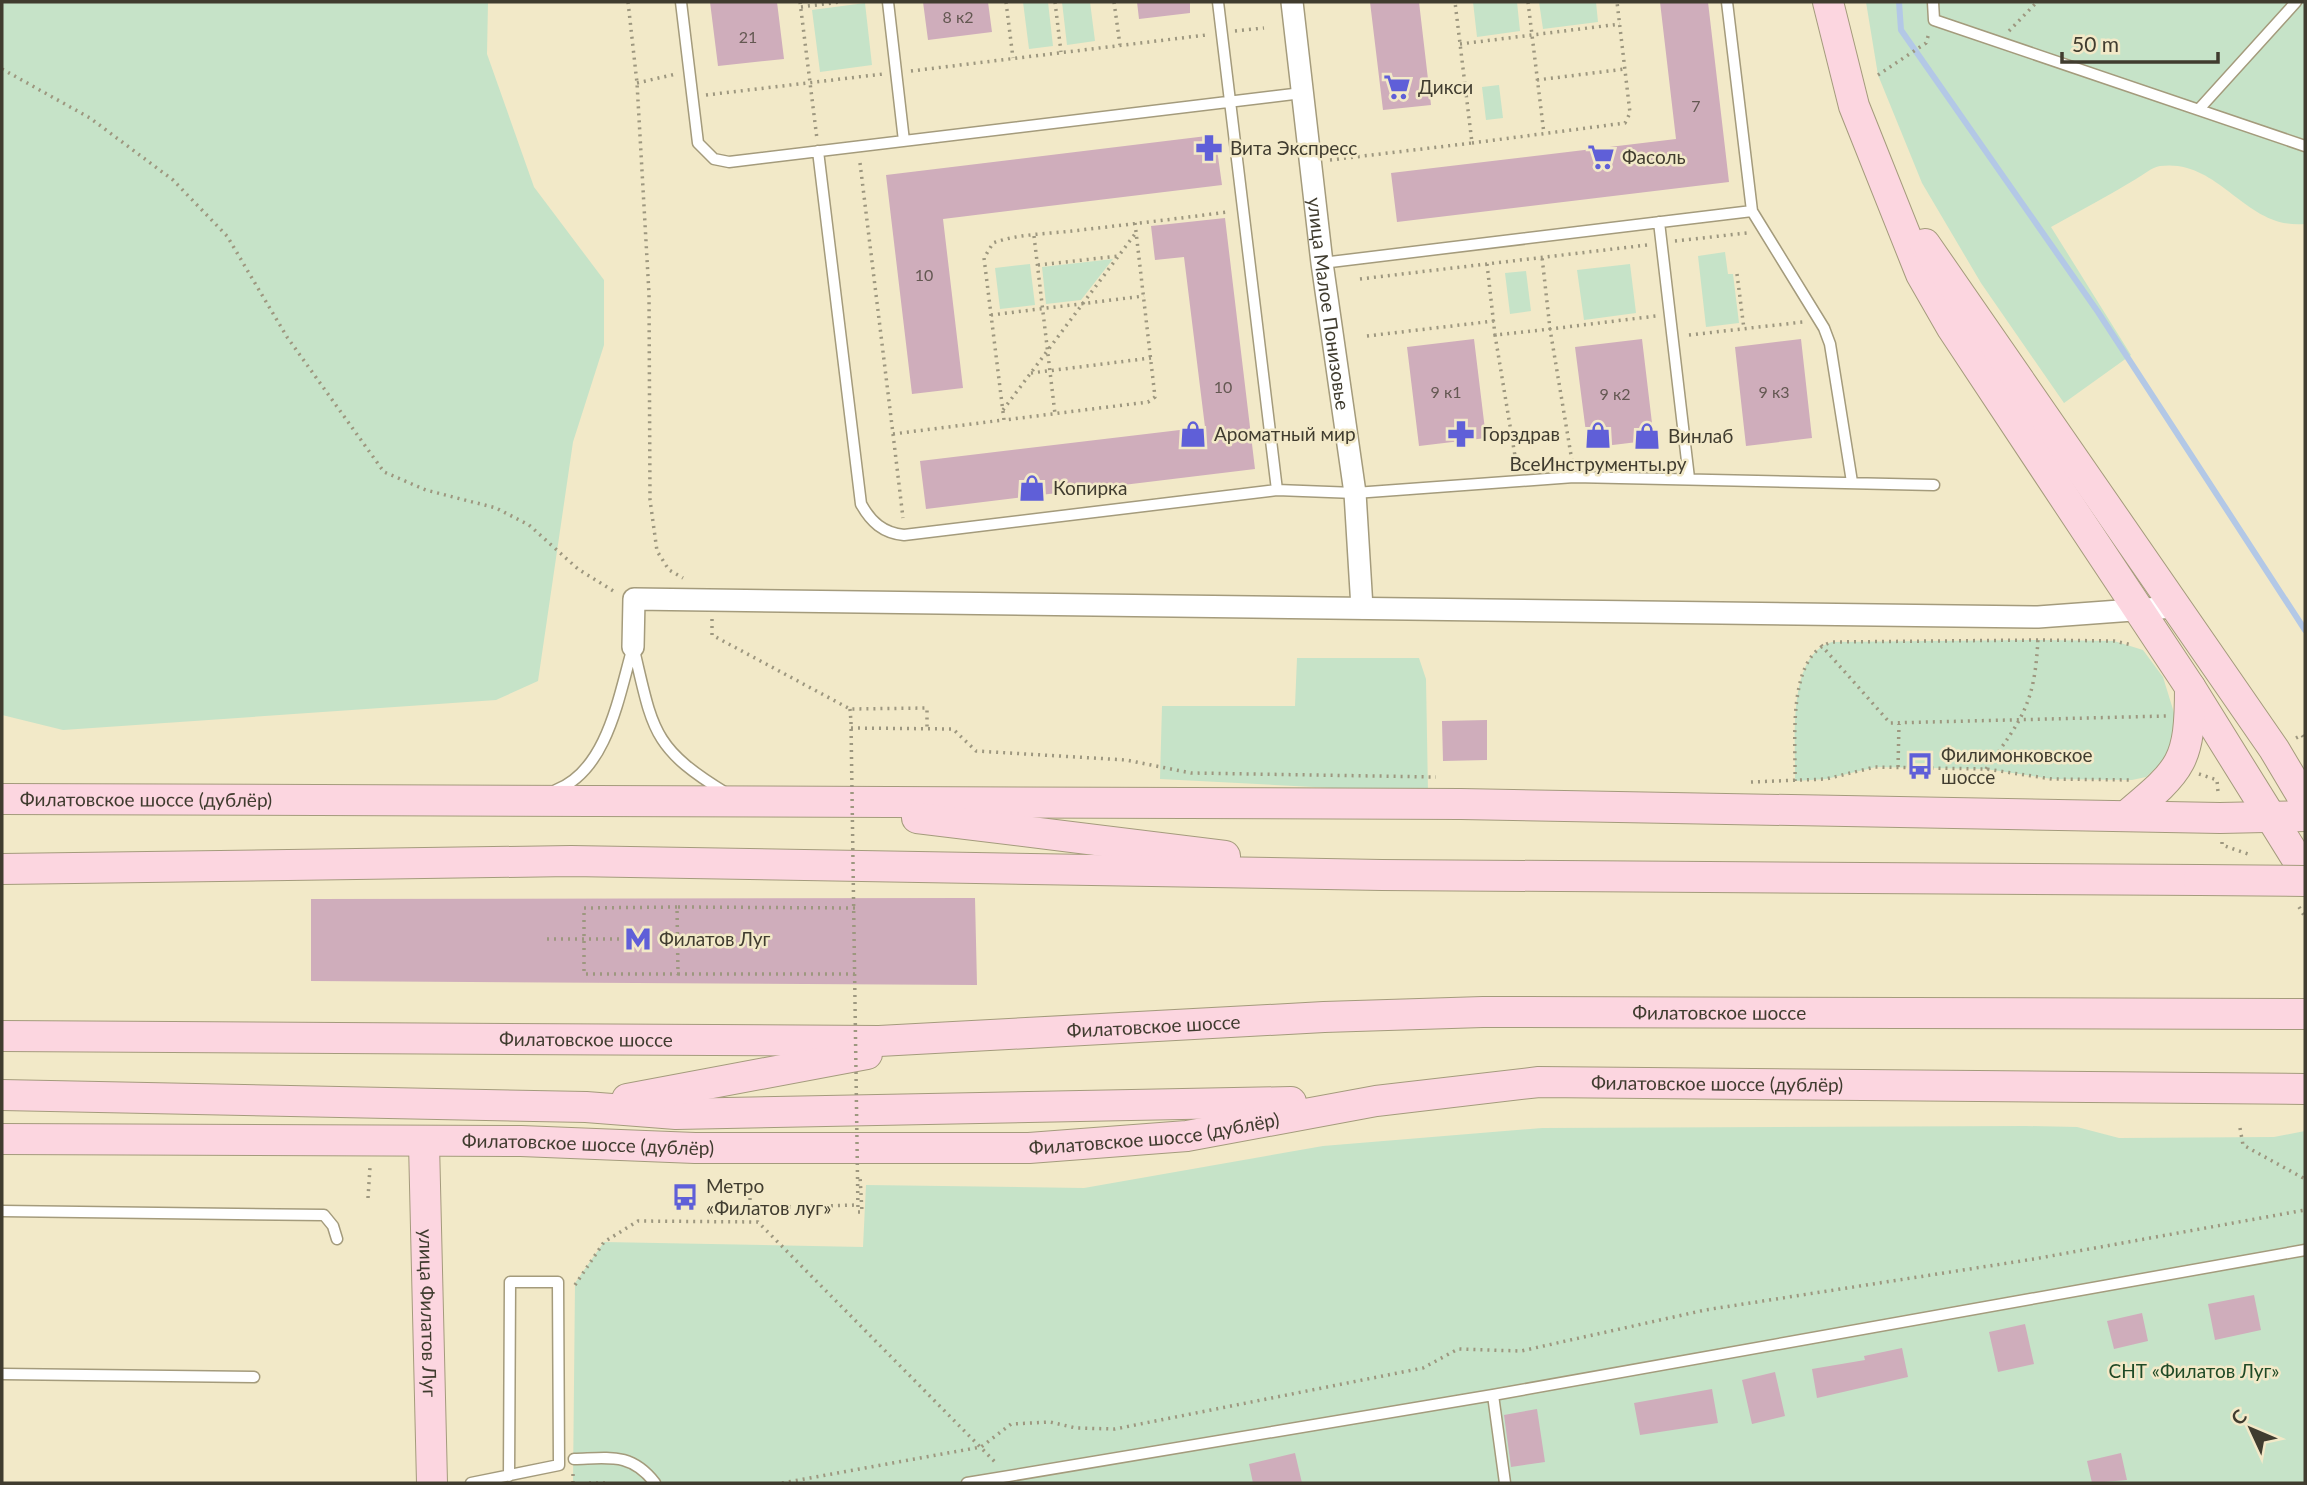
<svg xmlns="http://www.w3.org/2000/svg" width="2307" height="1485" font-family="Lato,sans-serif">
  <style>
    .green { fill: #c6e3c8 }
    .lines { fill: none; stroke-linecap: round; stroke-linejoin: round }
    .stream { stroke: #b3c8e6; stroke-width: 6 }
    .building { fill: #cfadbb }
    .lane-casing { stroke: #a49b7c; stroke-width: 13 }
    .street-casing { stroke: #a49b7c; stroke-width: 24 }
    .secondary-casing { stroke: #a49b7c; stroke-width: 32 }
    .path { stroke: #9d977f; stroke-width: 3.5; stroke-dasharray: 2 5; stroke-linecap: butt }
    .lane { stroke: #fff; stroke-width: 10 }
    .street { stroke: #fff; stroke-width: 21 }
    .secondary { stroke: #fcd6e0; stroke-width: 30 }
    .secondary-bridge-casing { stroke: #a49b7c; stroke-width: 32; stroke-linecap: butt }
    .path-bridge { stroke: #9d977f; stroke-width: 3.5; stroke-dasharray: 2 5; stroke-linecap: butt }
    .secondary-bridge { stroke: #fcd6e0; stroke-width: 30 }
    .labels { text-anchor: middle; stroke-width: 5; stroke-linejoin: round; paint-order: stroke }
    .number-label { font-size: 16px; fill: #645852 }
    .poi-label { font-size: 19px; fill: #403c2f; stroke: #f2e9c8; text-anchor: start }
    .street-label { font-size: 19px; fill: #403c2f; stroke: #f2e9c8 }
    .park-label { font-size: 19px; fill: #1f4a26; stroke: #f2e9c8 }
  </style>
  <rect width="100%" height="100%" fill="#f2e9c8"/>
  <path class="green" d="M2 2H488L487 54 534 187 604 280V345L573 442 538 681 496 700 63 730 2 715Z
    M1023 2H1048L1053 46 1029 49Z
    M1062 2H1090L1095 41 1067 45Z
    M1473 2H1517L1520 31 1477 37Z
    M1539 2H1596L1598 22 1543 29Z
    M1866 2H2305V224C2245 230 2220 158 2160 166 2152 167 2143 175 2136 179 2108 196 2079 211 2051 227L2131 355 2064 403 1981 283 1922 183 1878 75Z
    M865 3 872 65 820 72 812 10Z
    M1499 85 1503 118 1486 120 1482 87Z
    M1725 252 1728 274H1733L1739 323 1706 327 1698 256Z
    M1113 259 1081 300 1046 304 1042 267Z
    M1030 264 1035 305 1000 309 995 268Z
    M1630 264 1636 313 1584 320 1577 270Z
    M1526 271 1531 311 1510 314 1505 273Z
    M2038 640 2114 641 2143 650 2163 677 2175 716 2176 738 2167 758 2146 777 2132 780 2052 779 1986 769 1876 767 1826 779 1795 781C1796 742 1786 655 1832 642Z
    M1297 658H1419L1426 679 1428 793 1160 779 1162 706H1295Z
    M2026 1126 2077 1127 2119 1138 2274 1137 2305 1131V1483H573L575 1283 604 1242 863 1247 866 1185 1084 1188 1323 1146 1542 1128Z"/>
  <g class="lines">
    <path class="stream" d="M1899 2 1901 30 2098 312 2305 630"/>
  </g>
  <path class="building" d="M710 2H777L784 59 718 66Z
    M923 2H988L992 32 928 40Z
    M1137 2H1190V13L1139 19Z
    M1370 2H1419L1431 105 1383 110Z
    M1660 2H1708L1729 182 1397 222 1391 173 1676 139Z
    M1215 135 1222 185 943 219 963 388 912 394 886 175Z
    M1225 218 1255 469 926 509 920 461 1205 427 1184 257 1155 260 1151 226Z
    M1474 339 1486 438 1419 446 1407 347Z
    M1642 339 1654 440 1588 448 1575 347Z
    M1801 339 1812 438 1746 446 1735 347Z
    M1487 720V760L1443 761 1442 721Z
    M975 898 977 985 311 981V899Z
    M2254 1295 2261 1330 2215 1340 2208 1304Z
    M2142 1313 2148 1341 2114 1349 2107 1321Z
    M2025 1324 2034 1364 1998 1372 1989 1332Z
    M1902 1348 1908 1377 1817 1398 1812 1369 1865 1360 1864 1356Z
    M1775 1372 1785 1416 1752 1424 1742 1380Z
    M1712 1389 1718 1423 1640 1435 1634 1403Z
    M1537 1409 1545 1462 1511 1467 1504 1415Z
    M1295 1453 1302 1483H1253L1249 1464Z
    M2121 1453 2127 1480 2092 1483 2087 1461Z"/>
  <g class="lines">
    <defs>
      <path id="lane" d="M681 2 698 143 714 159 729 162 1302 93
        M888 2 904 141
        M1218 2 1277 490
        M1727 2 1752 211 1824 328 1830 344 1852 482
        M1933 2 1934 20 2305 146
        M2200 108 2296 2
        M818 151 861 504C871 522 883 533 904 535L1277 490 1355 493 1574 477 1934 485
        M1659 222 1689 478
        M1322 263 1752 211
        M634 650C653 730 652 748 726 793
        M556 790C608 770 619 694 633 647
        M2 1211 324 1215 333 1226 337 1239
        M2 1374 254 1377
        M1493 1395 1505 1483
        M574 1459C609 1458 631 1452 655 1483
        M471 1483 559 1465 558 1282H510L509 1476
        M967 1483 1493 1395 2305 1250"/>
      <g id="street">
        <path id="s1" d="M1292 2 1322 263 1355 493 1362 608"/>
        <path d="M633 647 634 599 2038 617 2174 607"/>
      </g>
      <g id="secondary">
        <path d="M1828 2 1854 106 1921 274 1952 328 2190 687 2305 872"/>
        <path d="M1925 244 2274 749 2305 801"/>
        <path id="s2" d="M2 799 1461 804 2220 818 2305 816"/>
        <path d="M2126 816C2182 769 2190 763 2190 687"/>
        <path d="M917 818 1225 856"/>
        <path d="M2 869 571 861 1382 875 2199 880"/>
        <path id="s3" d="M2 1036 879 1041 1324 1017 1483 1012 2305 1014"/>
        <path d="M2 1095 586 1107 676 1114 1291 1102"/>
        <path d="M627 1099 867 1054"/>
        <path id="s4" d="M2 1139 521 1141 695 1148H1029L1187 1136 1376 1101 1539 1082 2305 1089"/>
        <path id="s5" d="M424 1143 432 1483"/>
      </g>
    </defs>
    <use href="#lane" class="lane-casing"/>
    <use href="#street" class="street-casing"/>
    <use href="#secondary" class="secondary-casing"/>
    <path class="path" d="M628 2 637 83 649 294 650 500 657 551 669 570 683 578
      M800 2 817 139
      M1006 2 1013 58
      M1055 2 1061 52
      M1114 2 1120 45
      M1528 2 1544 134
      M801 7 840 2
      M1235 31 1264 28
      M2009 31 2037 2
      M1460 44 1620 24
      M2 69 90 118 173 180 227 236 287 337 384 472 426 490 496 508 529 525 578 569 615 592
      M911 71 1206 35
      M1878 75 1926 43 1929 33
      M1537 80 1625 69
      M637 83 676 74
      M706 95 883 74
      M1472 143 1625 123 1630 113 1617 2
      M1330 160 1472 143 1455 2
      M860 163 893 434 1003 420
      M1135 223 1155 397 1148 402 1004 420 984 258 993 243C1017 234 1046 234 1072 231 1124 225 1175 219 1227 212
      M1034 236 1055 414
      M1675 241 1747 233
      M1487 264 1495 335
      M1038 265 1119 256
      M1737 274 1744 329
      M1360 279 1647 245
      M991 315 1144 296
      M1689 335 1803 322
      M1367 336 1494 321
      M1031 373 1151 358
      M1003 410 1135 234
      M893 434 903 518
      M1572 461 1550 329 1656 316
      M1517 468 1495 335 1550 329 1542 257
      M712 619V635L850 709 927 708V727
      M1821 645 1890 723 2166 716
      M850 709 851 722
      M851 728 953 729 976 751 1126 760 1191 773 1436 777
      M2296 738 2302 735 2305 740
      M1898 767 1899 724
      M1986 769C2023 718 2035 703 2038 638
      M2199 774 2217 780 2218 792
      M1795 781C1796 742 1786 655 1832 642L2038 640 2114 641 2132 645
      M1751 782 1826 779 1875 767 1986 769 2052 779 2130 780
      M2222 842V845L2248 854
      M2299 907 2305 917
      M547 939H623
      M2240 1128 2243 1145 2305 1179
      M750 1184V1208L858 1205
      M368 1198 370 1167
      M750 1208 751 1222
      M858 1212H862L860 1176
      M575 1285 604 1242 638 1221 758 1222 997 1464
      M573 1483V1474
      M589 1483H606
      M782 1483 981 1447 1011 1424 1050 1422 1076 1428 1115 1429 1423 1368 1458 1349 1521 1351 1705 1310 2034 1259 2305 1210"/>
    <use href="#lane" class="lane"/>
    <use href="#street" class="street"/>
    <use href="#secondary" class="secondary"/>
    <defs>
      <path id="secondary-bridge" d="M2199 880 2305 881"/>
    </defs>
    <use href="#secondary-bridge" class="secondary-bridge-casing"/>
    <path class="path-bridge" d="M851 722 858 1212
      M677 907 584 908V974H678
      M855 908 677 907 678 974H856"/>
    <use href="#secondary-bridge" class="secondary-bridge"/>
  </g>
  <defs>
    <symbol id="supermarket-bare" viewBox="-9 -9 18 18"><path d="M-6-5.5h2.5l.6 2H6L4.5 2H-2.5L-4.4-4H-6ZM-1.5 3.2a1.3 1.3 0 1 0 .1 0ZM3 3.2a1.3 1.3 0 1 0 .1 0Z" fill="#5f5fd8" stroke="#f2e9c8" stroke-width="2.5" paint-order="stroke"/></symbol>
    <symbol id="pharmacy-bare" viewBox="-9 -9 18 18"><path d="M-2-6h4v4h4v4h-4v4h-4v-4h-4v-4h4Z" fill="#5f5fd8" stroke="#f2e9c8" stroke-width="2.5" paint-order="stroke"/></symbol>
    <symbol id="shop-bare" viewBox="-9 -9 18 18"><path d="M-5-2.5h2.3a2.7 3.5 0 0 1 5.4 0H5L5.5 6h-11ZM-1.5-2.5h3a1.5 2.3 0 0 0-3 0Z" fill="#5f5fd8" stroke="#f2e9c8" stroke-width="2.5" paint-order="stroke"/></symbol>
    <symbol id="bus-bare" viewBox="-9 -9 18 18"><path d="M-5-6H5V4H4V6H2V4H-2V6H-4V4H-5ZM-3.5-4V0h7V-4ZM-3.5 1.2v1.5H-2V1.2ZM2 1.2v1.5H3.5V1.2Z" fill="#5f5fd8" stroke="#f2e9c8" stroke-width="2.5" paint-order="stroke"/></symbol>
    <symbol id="metro-bare" viewBox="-9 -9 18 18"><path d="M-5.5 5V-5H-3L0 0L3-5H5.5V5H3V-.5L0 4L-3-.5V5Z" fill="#5f5fd8" stroke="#f2e9c8" stroke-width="2.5" paint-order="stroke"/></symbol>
  </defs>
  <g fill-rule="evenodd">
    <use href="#supermarket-bare" x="1378" y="68" width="38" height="38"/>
    <use href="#pharmacy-bare" x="1190" y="129" width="38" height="38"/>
    <use href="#supermarket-bare" x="1582" y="138" width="38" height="38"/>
    <use href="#shop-bare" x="1174" y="415" width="38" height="38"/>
    <use href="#pharmacy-bare" x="1442" y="415" width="38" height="38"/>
    <use href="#shop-bare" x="1579" y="416" width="38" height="38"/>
    <use href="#shop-bare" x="1628" y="417" width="38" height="38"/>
    <use href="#shop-bare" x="1013" y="469" width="38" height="38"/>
    <use href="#bus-bare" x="1901" y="747" width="38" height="38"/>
    <use href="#metro-bare" x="619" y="920" width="38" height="38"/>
    <use href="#bus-bare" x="666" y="1178" width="38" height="38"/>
  </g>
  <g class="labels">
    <g class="number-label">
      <text x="958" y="23">8 к2</text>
      <text x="748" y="43">21</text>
      <text x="1696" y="112">7</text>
      <text x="924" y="281">10</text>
      <text x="1223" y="393">10</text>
      <text x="1446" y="398">9 к1</text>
      <text x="1774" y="398">9 к3</text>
      <text x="1615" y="400">9 к2</text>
    </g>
    <g class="poi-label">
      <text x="1418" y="94">Дикси</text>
      <text x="1230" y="155">Вита Экспресс</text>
      <text x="1622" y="164">Фасоль</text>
      <text x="1214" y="441">Ароматный мир</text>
      <text x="1482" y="441">Горздрав</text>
      <text x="1668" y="443">Винлаб</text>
      <text x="1598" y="471" text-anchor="middle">ВсеИнструменты.ру</text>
      <text x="1053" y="495">Копирка</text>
      <text x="1941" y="762">Филимонковское<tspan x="1941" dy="22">шоссе</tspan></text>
      <text x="659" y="946">Филатов Луг</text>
      <text x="706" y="1193">Метро<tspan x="706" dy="22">«Филатов луг»</tspan></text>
    </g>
    <g class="street-label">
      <text dy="7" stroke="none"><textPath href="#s1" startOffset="304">улица Малое Понизовье</textPath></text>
      <text dy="7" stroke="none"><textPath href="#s2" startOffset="144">Филатовское шоссе (дублёр)</textPath></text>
      <text dy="7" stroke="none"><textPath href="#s3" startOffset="1718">Филатовское шоссе</textPath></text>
      <text dy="7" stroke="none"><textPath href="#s3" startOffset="1152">Филатовское шоссе</textPath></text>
      <text dy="7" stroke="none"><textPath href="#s3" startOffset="584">Филатовское шоссе</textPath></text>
      <text dy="7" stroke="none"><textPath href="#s4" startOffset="1720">Филатовское шоссе (дублёр)</textPath></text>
      <text dy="7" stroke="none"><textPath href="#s4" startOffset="1153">Филатовское шоссе (дублёр)</textPath></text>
      <text dy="7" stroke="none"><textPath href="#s4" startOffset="586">Филатовское шоссе (дублёр)</textPath></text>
      <text dy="7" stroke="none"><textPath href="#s5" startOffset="170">улица Филатов Луг</textPath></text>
    </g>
    <g class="park-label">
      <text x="2194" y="1378">СНТ «Филатов Луг»</text>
    </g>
  </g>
  <rect width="2307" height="1485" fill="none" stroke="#403c2f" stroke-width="7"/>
  <g transform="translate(2251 1429) rotate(314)" stroke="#f2e9c8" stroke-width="5" paint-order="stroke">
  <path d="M0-5L12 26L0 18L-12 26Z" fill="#403c2f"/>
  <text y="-10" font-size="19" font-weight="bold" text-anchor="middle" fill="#403c2f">С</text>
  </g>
  <path d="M2062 52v10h156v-10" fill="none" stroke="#403c2f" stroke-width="3.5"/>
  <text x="2072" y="52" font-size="21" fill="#403c2f" stroke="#f2e9c8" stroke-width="5" paint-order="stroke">50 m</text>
</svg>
